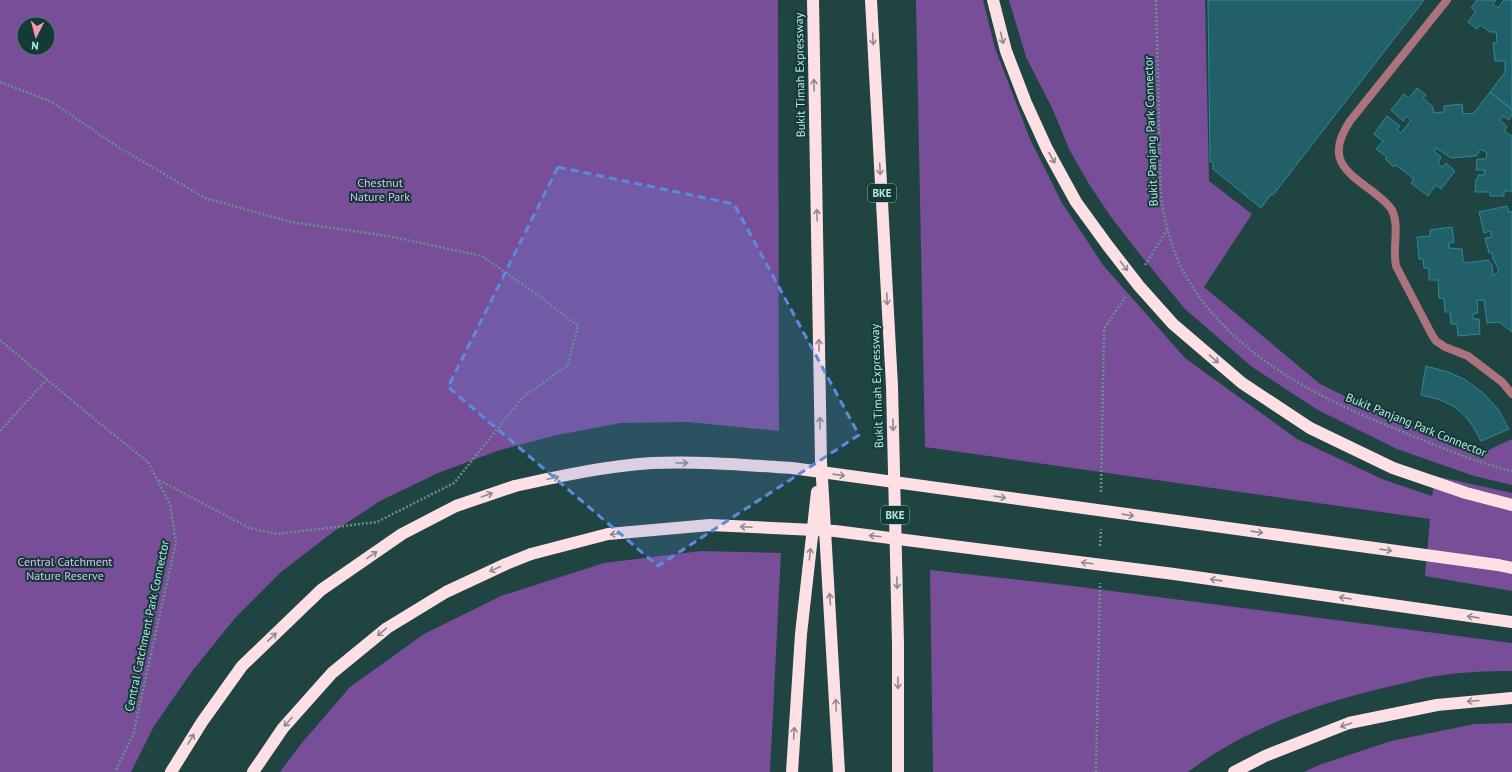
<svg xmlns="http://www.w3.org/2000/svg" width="1512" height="772" font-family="'PT Sans',sans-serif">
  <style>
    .green { fill: #784e99; fill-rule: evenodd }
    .building { fill: #216069; stroke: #2f8a97 }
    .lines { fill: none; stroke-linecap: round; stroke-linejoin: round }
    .path { stroke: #65918d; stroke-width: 2.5; stroke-dasharray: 2 2; stroke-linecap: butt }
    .lane { stroke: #ac737c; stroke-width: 8 }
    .highway { stroke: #fee0e4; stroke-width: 12 }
    .highway-bridge { stroke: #fee0e4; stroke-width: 12 }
    .oneway { stroke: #898c8e }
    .marked { fill: #5a8cdd; fill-opacity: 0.2; stroke: #5a8cdd; stroke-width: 3; stroke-dasharray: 8 5; stroke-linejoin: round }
    .labels { text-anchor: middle; stroke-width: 4; stroke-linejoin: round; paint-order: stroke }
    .shield { fill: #143937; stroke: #85b4b0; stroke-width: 1 }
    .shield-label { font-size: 11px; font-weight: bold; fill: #b5e9e4 }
    .street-label { font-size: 12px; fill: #b5e9e4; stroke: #143937 }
    .park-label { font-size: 12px; fill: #dabff3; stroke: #143937 }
  </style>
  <rect width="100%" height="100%" fill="#1f4441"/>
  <path class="green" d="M0 0H778L779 431 688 422 621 423 557 435 497 451 438 473 380 501 333 532 281 572 236 617 193 670 154 726 131 772H0ZM24 24H48V48H24Z
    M916 0H983L995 48 1030 139 1062 203 1103 265 1185 358 1297 439 1382 479 1432 496 1435 476 1512 493V591L1425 576 1430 519 925 447Z
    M1009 0H1205L1209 181 1252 214 1204 287 1320 384 1389 418 1482 453 1512 439V485L1474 476 1397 449 1318 410 1252 367 1185 309 1138 252 1111 217 1089 184 1069 149 1053 110 1026 57Z
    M701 551 781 553 770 772H280L301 744 350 687 424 634 501 596 604 563Z
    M930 570 1065 585 1512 643V671C1487 671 1461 672 1436 676 1421 678 1406 683 1391 686 1319 703 1247 727 1188 772H933Z
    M1512 723V772H1304L1319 765 1391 741 1475 724Z"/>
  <path class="building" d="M1208 0H1424L1273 195 1271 194 1261 208 1213 169V162H1210Z
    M1477 0H1496L1493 4 1498 8 1504 0H1512V109L1490 92 1505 72V61H1495L1493 43 1497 42 1496 32H1490L1480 25 1477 29 1468 22 1476 11 1471 8Z
    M1417 88 1426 95 1423 98 1432 106 1434 113 1444 112V106L1462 104 1463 114 1474 113 1490 92 1512 110V115L1509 120 1503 116 1500 120 1507 127 1504 131 1512 136V191H1504V196H1490V192H1475L1476 179H1478V175H1484L1485 170H1476L1477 159H1486L1487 153 1481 149 1476 156 1451 158 1436 148 1434 151 1441 157 1438 164 1442 167 1446 163 1455 171 1441 189 1436 185 1428 196 1411 183 1414 179 1396 165 1394 167 1385 159 1387 157 1376 149 1383 141 1374 134 1387 116 1400 126 1397 130 1401 133 1411 120 1406 116 1403 121 1391 110 1404 94 1409 98Z
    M1507 206 1509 212 1512 211V332L1499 322 1487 323 1484 300H1477L1478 313 1473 314V319H1479L1480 334 1458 336 1457 324H1451L1450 312H1445L1444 299 1439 298 1438 280H1429V268H1424L1423 259H1419L1417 237 1430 236V230L1452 227 1454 242 1449 243V248L1462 249 1463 261 1466 263 1488 260 1492 265 1493 276 1499 270 1493 259 1492 253H1489L1485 238 1492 237 1490 231 1484 233 1479 212Z
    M1426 366 1448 372 1464 379 1482 392 1498 409 1509 429 1481 441 1474 428 1466 417 1455 407 1438 399 1421 395Z"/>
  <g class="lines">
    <path class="path" d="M1156 0 1161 199C1165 221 1170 243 1179 263 1222 351 1315 397 1401 431 1437 446 1474 462 1512 471
      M0 82 52 102 118 147 205 198 291 222 388 236 482 256 542 298 578 326 568 365 522 398 454 483 377 522 278 534 249 528 157 479
      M1145 265 1167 230
      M0 340 93 418 148 462 170 504 176 542 133 735 115 772
      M0 431 47 379
      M1101 492 1104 329 1125 297
      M1100 546 1101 529
      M1096 772 1100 583"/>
    <path class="lane" d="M1447 0 1350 121C1326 157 1343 170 1372 191 1379 197 1387 202 1392 210 1400 227 1392 248 1396 266L1432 335 1436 341 1445 347 1468 356 1502 382 1512 394"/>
    <path class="highway" d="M813 0 821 461 839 772
      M871 0 892 386 898 644V772
      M1498 565 1512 568
      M171 772 202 722 242 666 321 590 402 534 456 506 515 486
      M253 772 283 728 332 673 387 628 446 592 506 564 531 554
      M792 772 801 634 817 492
      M1234 772 1265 756 1349 723 1437 705 1512 698"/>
    <path class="highway-bridge" d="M993 0 1006 51 1026 103 1047 149 1076 202 1108 246 1139 286 1173 324 1242 383 1310 428 1393 468 1466 493 1512 505
      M515 486C560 476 606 466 652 463 699 461 746 465 792 468L1498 565
      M531 554 608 534 710 525 835 531 1174 574 1512 622"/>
  </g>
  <defs><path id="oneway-shaft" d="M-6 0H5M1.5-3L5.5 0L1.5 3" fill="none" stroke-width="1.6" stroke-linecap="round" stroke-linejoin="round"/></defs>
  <g class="oneway">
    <use href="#oneway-shaft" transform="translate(1002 38) rotate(76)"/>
    <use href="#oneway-shaft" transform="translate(873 39) rotate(87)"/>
    <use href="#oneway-shaft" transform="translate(814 85) rotate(-91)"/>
    <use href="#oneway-shaft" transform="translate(1052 158) rotate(61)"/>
    <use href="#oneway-shaft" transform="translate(880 169) rotate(87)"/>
    <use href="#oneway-shaft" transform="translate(817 215) rotate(-91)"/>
    <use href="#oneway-shaft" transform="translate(1124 266) rotate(52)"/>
    <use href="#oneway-shaft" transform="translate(887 299) rotate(87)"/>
    <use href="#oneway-shaft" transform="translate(819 345) rotate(-91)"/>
    <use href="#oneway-shaft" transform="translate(1214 359) rotate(41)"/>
    <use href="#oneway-shaft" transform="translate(820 423) rotate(-91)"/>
    <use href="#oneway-shaft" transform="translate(893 425) rotate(89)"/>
    <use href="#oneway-shaft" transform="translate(682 463)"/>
    <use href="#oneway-shaft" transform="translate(839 475) rotate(8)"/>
    <use href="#oneway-shaft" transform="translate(553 478) rotate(-12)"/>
    <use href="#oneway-shaft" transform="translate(487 495) rotate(-20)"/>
    <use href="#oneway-shaft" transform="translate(1000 497) rotate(8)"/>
    <use href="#oneway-shaft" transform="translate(1128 515) rotate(8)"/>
    <use href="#oneway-shaft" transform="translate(746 527) rotate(-177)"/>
    <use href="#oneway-shaft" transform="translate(1257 532) rotate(8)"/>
    <use href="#oneway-shaft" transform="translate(616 534) rotate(175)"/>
    <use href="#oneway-shaft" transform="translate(875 536) rotate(-173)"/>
    <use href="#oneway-shaft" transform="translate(1386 550) rotate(8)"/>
    <use href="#oneway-shaft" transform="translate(810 554) rotate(-83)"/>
    <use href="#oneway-shaft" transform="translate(372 555) rotate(-35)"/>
    <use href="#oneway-shaft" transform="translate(1087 563) rotate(-173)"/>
    <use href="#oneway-shaft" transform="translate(495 569) rotate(155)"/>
    <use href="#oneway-shaft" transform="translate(1216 580) rotate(-172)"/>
    <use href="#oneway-shaft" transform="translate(897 583) rotate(89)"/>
    <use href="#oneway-shaft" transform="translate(1345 598) rotate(-172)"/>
    <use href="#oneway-shaft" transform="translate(830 599) rotate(-94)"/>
    <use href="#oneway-shaft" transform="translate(1473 617) rotate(-172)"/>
    <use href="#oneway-shaft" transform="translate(382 632) rotate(140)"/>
    <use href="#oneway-shaft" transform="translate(272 637) rotate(-44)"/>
    <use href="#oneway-shaft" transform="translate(898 683) rotate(90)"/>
    <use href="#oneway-shaft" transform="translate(1473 701) rotate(175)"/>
    <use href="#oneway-shaft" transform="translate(836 705) rotate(-93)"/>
    <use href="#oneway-shaft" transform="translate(288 722) rotate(132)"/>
    <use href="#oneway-shaft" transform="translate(1346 725) rotate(161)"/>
    <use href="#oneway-shaft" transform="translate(794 733) rotate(-86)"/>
    <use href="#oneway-shaft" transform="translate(191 739) rotate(-59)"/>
  </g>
  <path class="marked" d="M558 167 734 204 859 435 658 566 448 387Z"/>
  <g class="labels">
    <g class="shield">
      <rect x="868" y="184" width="28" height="18" rx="3"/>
      <rect x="881" y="506" width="28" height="18" rx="3"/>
    </g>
    <g class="shield-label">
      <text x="882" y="197">BKE</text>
      <text x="895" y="519">BKE</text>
    </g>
    <g class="street-label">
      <text transform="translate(800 75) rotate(-91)" y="4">Bukit Timah Expressway</text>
      <text transform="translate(1151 131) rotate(-92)" y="4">Bukit Panjang Park Connector</text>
      <text transform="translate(877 386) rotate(-92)" y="4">Bukit Timah Expressway</text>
      <text transform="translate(1416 425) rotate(22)" y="4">Bukit Panjang Park Connector</text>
      <text transform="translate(147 626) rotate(-78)" y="4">Central Catchment Park Connector</text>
    </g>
    <g class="park-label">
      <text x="380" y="187">Chestnut<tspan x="380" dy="14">Nature Park</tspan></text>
      <text x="65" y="566">Central Catchment<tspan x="65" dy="14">Nature Reserve</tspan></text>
    </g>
  </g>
  <g transform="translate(36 36) rotate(186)"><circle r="19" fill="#143937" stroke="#547f7c"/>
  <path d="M0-3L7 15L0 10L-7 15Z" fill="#f39aa9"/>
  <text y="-6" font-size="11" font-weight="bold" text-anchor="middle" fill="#b5e9e4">N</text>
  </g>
</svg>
